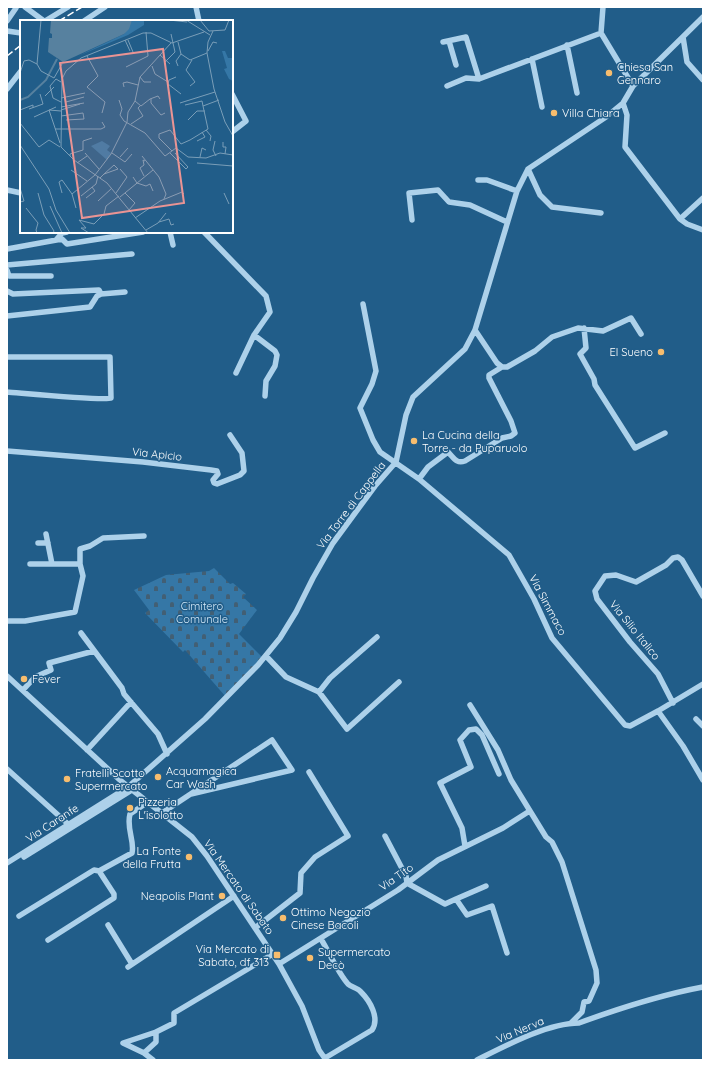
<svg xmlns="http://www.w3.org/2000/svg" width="710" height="1067" font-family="Quicksand,sans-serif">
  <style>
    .cemetery { fill: url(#cemetery-stones) }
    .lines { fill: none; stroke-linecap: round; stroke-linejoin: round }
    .minor { stroke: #add1ea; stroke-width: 5.5 }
    .rail { stroke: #fff; stroke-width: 1.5; stroke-dasharray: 7 3; stroke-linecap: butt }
    .poi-dot { fill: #f7bd6e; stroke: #215d89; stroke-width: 1.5 }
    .labels { text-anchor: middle; stroke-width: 3; stroke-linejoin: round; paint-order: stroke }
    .poi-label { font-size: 11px; fill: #fff; stroke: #215d89; text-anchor: start }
    .street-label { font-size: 11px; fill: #fff; stroke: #215d89 }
    .park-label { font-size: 11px; fill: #d2e8f8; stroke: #215d89 }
    .inset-river { fill: none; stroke: #57819f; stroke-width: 2 }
    .inset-road { fill: none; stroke: #7a9eb8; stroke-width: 1 }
    .view { fill: #ea9494; fill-opacity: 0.15; stroke: #ea9494; stroke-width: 2 }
    .inset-edge { fill: none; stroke: #fff; stroke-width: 2 }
  </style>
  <defs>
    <pattern id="cemetery-stones" width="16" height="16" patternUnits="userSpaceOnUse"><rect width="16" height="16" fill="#3577a6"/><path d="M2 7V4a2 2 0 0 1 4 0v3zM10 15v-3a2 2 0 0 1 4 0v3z" fill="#425f74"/></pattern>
  </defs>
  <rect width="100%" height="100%" fill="#215d89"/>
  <path class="cemetery" d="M214 568 230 584 233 583 246 594 243 597 257 610 239 634 262 657 226 697 185 650 183 652 145 613 149 610 134 590 166 575 209 571Z"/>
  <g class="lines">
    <path class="minor" d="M25 7 44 21
      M196 7 199 21
      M7 21 16 8
      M45 21 68 7
      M84 21 105 7
      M7 31 21 33
      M601 33 633 86
      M601 33 603 7
      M683 37 687 62 703 80
      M449 41 456 65
      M443 42 466 37 479 79
      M567 45 577 93
      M532 59 542 107
      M447 86 466 78 479 79 601 33
      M7 89 21 71
      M232 94 246 121 232 132
      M623 103 627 115 625 147 680 219 687 224 703 230
      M528 169 540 195 552 207 601 213
      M478 180H487L517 191
      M7 190 21 193
      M680 219 703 198
      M412 220 409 193 438 190 449 202 470 205 507 222
      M170 232 173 245
      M204 232 266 296 270 312 254 335 236 373
      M56 240 62 233 67 232
      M7 249 62 239 67 244 143 232
      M7 265 132 254
      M7 270 9 276H51
      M7 291 13 294 99 290 101 294 125 292
      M363 304 376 371 372 384 360 408 373 440 380 452 419 479 509 555 534 599 552 638 625 725 630 726 658 711 703 684
      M7 316 90 307 97 296 101 294
      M584 328 586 348 580 354 594 379 595 385 635 448 665 433
      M475 330 497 363 502 367H507L535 351 552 337 578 328 603 331 631 318 641 334
      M254 335 275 351 277 355 275 366 266 381 265 396
      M7 357H110L111 398C105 401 21 393 7 392
      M7 451 143 462 211 470 217 471 218 474 213 480 214 483 217 484 240 475 244 471 242 453 230 435
      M419 479 428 467 448 452C454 458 456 464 465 461L502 438 511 436 515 433 511 421 489 378V375L502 367
      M46 534 52 564
      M38 543H48
      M30 564H80
      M7 621H25L75 612 83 576 80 564V549L90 546 103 538 144 536
      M81 633 122 688 124 694 158 734 167 754
      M266 656 286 677 319 692 347 729 399 682
      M7 676 121 781 192 837 207 856 279 964 302 1006 319 1050 326 1060
      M23 690 35 677 51 670 49 663 94 651
      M319 692 330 678 377 637
      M673 703 658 674 630 642 597 599 595 591 605 576 616 575 636 582 666 565 673 558 678 557 682 560 703 596
      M470 705 498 750 511 780 546 837 552 842 562 862 596 970 597 983 589 1001 584 1002 582 1012 571 1023
      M658 711 683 746 703 780
      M696 719 703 726
      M87 750 131 702
      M7 769 68 824
      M162 813 272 740 292 770 191 794
      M385 836 406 876 407 883 445 904 456 899 467 915 492 906 507 953
      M465 846 462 828 440 783 471 767 460 740 469 730 476 729 482 735 499 774
      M24 857 132 790
      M7 863 128 787 205 719 258 665 280 638 296 612 313 578 333 543 375 486 396 462 406 415 413 397 465 349 475 330 517 191 528 169 606 117 623 103 633 86 703 17
      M456 899 486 886
      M19 916 94 870 99 871 132 853C135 841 126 829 130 814L148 802
      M108 925 132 964
      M255 928 300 893 301 873 315 857 348 836 309 772
      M321 939C329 952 338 973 348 984 351 987 358 988 361 992 370 1001 380 1018 372 1030L325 1058
      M48 940 114 898V894L99 871
      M279 964 398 890 438 860 503 828 528 812
      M128 967 234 896
      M144 1053 123 1043 156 1032
      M153 1060 144 1053 156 1042V1032L174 1023V1013L273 954
      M477 1060C505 1046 548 1023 579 1023 620 1008 660 995 703 987"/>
    <path class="rail" d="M59 21 82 7
      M7 56 21 45"/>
  </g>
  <g class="poi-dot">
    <circle cx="609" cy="73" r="4"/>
    <circle cx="554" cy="113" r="4"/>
    <circle cx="661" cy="352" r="4"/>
    <circle cx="414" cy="441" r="4"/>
    <circle cx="24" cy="679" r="4"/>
    <circle cx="158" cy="777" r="4"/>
    <circle cx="67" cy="779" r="4"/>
    <circle cx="130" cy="808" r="4"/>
    <circle cx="189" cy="857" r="4"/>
    <circle cx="222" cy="896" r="4"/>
    <circle cx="283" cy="918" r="4"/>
    <rect x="273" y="951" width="8" height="8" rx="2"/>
    <circle cx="310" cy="958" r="4"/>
  </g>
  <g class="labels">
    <g class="poi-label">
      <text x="617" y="71">Chiesa San<tspan x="617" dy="13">Gennaro</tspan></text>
      <text x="562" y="117">Villa Chiara</text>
      <text x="653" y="356" text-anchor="end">El Sueno</text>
      <text x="422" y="439">La Cucina della<tspan x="422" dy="13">Torre - da Puparuolo</tspan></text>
      <text x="32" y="683">Fever</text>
      <text x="166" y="775">Acquamagica<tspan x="166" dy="13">Car Wash</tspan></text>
      <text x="75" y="777">Fratelli Scotto<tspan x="75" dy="13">Supermercato</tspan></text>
      <text x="138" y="806">Pizzeria<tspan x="138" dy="13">L'isolotto</tspan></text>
      <text x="181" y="855" text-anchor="end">La Fonte<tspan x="181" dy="13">della Frutta</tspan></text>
      <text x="214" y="900" text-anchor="end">Neapolis Plant</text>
      <text x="291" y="916">Ottimo Negozio<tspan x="291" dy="13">Cinese Bacoli</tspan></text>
      <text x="269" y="953" text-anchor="end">Via Mercato di<tspan x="269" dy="13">Sabato, df 313</tspan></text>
      <text x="318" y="956">Supermercato<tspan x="318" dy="13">Decò</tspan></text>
    </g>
    <g class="street-label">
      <text transform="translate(157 454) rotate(6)" y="4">Via Apicio</text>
      <text transform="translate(351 505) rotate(-53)" y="4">Via Torre di Cappella</text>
      <text transform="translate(548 605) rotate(62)" y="4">Via Simmaco</text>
      <text transform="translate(635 630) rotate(51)" y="4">Via Silio Italico</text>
      <text transform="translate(52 823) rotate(-33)" y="4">Via Caranfe</text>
      <text transform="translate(396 877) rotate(-35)" y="4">Via Tito</text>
      <text transform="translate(239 887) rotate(55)" y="4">Via Mercato di Sabato</text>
      <text transform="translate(520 1030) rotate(-23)" y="4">Via Nerva</text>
    </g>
    <g class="park-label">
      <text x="202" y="610">Cimitero<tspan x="202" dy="13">Comunale</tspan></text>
    </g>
  </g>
  <g transform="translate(20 20)">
    <rect width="213" height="213" fill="#215d89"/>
    <path d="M112 0H124V5L108 15 58 36 104 14Z" fill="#3577a6"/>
    <path d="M202 31H205L208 38H213V61L209 59 204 49 207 48Z" fill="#3577a6"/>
    <path d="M82 121 90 126 87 130 91 133 87 140 71 126Z" fill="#3577a6"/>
    <path d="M31 0H112L109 9 104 14 43 42 28 32 29 18H32V14L30 13Z" fill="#57819f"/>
    <path class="inset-river" d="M0 80 8 77 26 60 37 39"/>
    <path class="inset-road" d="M21 0 17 44 21 51 34 58 42 44M149 0 167 2M166 0 190 15M180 0 189 11M189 11 205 10 209 0M193 11 188 22 187 33 194 69 205 102 213 116M126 12 128 36M105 20 110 31M108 20 113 32M158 22 161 34 170 40 187 33M188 31 193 22 197 23M140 35 150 44M67 36 78 56 67 67 85 82 82 93M145 42 155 32 151 14M132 46 135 54 148 62M158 46 156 41 161 34M106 47 128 36M0 53 4 41 9 40 17 44M120 57 124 62H131M156 57 149 60 148 64 161 74M41 62 36 59 30 66 33 78 41 82M170 66 175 62 166 50 172 40M104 67 103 63 107 62 118 65M25 76 34 67M41 78 65 73M131 79V83L141 95 145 93M99 80 102 89 100 95 104 101 125 113 145 136 156 128 168 137 186 138 200 133 213 135M115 81 121 86 130 79 138 76 140 79M46 82 64 77M160 83 195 72M165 85 182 81 183 86M41 87 64 83M9 89 23 84 20 74M0 90 13 85V88M41 90 60 84M41 96 63 93 64 99 46 100M14 97 36 87M168 100 177 91H185M0 103 19 127 29 120 40 127M111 104 123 96 118 88 120 86M35 109H81L85 107 82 102M186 110 191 116 190 121M177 121 185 117 182 112M195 121 193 130 196 136M203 122V127H206L205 134M40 123 29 90 41 91M0 125 29 169 36 190 50 213M152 131 139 118V114L150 110 161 124 170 120 188 109 183 86 199 80M65 133 79 149M92 133 105 142 112 134M150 133 166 149 168 147 155 133M50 136V134L63 130V121L72 118M122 136 139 157 146 174 144 179M100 137 108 128M180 137 182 128 186 130M57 143 67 136M177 143 213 146M51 150 67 161M124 156 120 148 124 145 123 140 125 141M113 157 117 163 126 166 130 164 133 171M80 158 84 154 94 145 98 149 84 154M0 168 4 181 0 182M18 173 24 195 34 211 33 213M42 173 39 162 42 160 52 174M96 173 107 157 100 149M105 173 115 183 109 190M204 173 209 184M61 176 76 164 78 156M100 177 133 150M66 178 75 171 72 167M78 181 92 168M30 186 42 213M6 188 18 203 16 210 17 213M56 188 52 174 75 155 91 134 107 102 108 92 115 81 120 57 151 23M115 198 140 181 162 172 164 174M139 202 149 199 151 205 154 204M126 210 138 203 146 193M69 213 61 208H66L59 200 74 204 84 194 86 186 99 176M128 213 87 163 54 140 41 127 42 59 46 51 61 38 123 13H131L152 23 184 12"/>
    <path class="view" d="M143 29 164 183 62 198 40 43Z"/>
    <rect width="213" height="213" class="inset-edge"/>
  </g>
  <rect width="710" height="1067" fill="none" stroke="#ffffff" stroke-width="16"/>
</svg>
